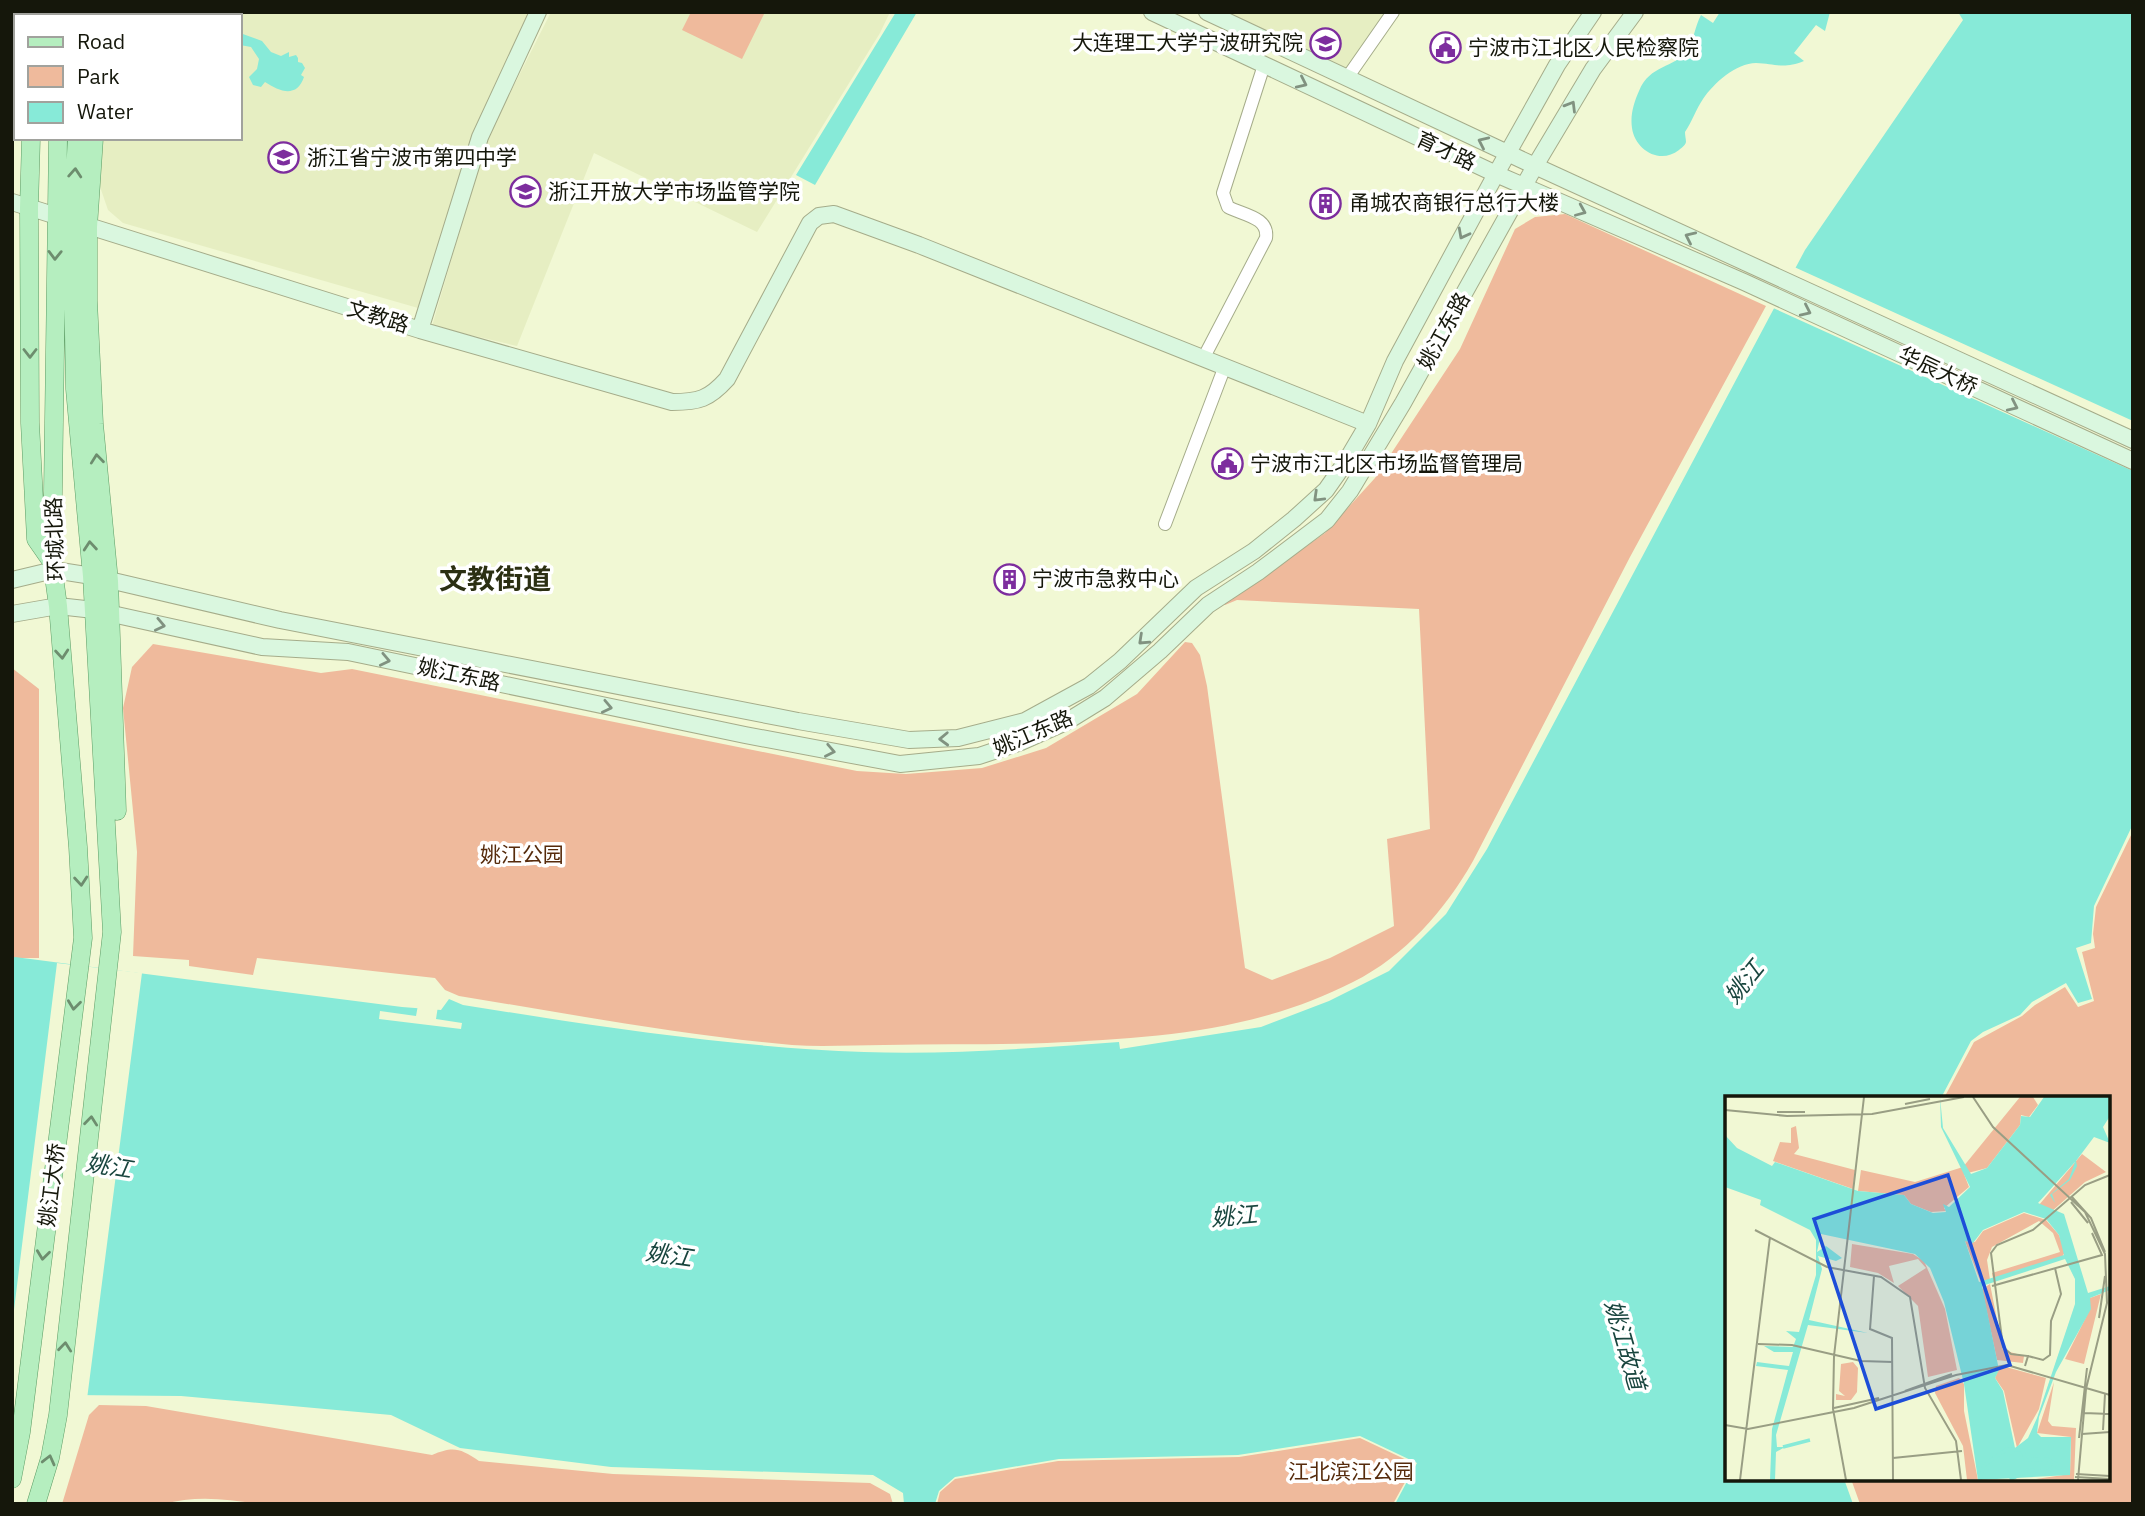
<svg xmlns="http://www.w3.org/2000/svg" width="2145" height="1516" font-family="'IBM Plex Sans','Noto Sans SC',sans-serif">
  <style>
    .built { fill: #e6eec2 }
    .green { fill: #efba9c }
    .water { fill: #87ead8 }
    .pier { fill: #f1f8d4 }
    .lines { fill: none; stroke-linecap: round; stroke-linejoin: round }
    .street-casing { stroke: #a5ac8a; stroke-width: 14 }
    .secondary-casing { stroke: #a5ac8a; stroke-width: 18 }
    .primary-casing { stroke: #5d9c65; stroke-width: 19 }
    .street { stroke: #fff; stroke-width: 12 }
    .secondary { stroke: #daf7df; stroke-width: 16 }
    .primary { stroke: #b5eebf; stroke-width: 18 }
    .oneway { stroke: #819280 }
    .oneway2 { stroke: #6d8d6e }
    .labels { text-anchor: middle; stroke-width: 7; stroke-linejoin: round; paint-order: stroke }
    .poi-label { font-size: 21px; fill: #15170b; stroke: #fff; text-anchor: start }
    .street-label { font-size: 21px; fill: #15170b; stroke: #fff }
    .park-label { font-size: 21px; fill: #562b0c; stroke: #fff }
    .water-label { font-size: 23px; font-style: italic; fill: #18453e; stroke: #fff }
    .district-label { font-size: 28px; font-weight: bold; fill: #2b2f12; stroke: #fff }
    .inset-river { fill: none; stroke: #87ead8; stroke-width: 3.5 }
    .inset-road { fill: none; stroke: #999e84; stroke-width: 2 }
    .view { fill: #1d4ed8; fill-opacity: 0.15; stroke: #1d4ed8; stroke-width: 3.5 }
    .inset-edge { fill: none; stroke: #15170b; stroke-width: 3.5 }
  </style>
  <rect width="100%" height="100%" fill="#f1f8d4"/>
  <path class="built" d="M119 12H533L477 132 418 308 123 223 108 210 97 178 102 138H240V16H118Z
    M551 12H890L880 33 757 232 594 153 517 346 432 326 486 141Z
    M1221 12H1387L1348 73Z"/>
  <path class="green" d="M691 12H765L742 59 682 30Z
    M1565 214 1766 306 1630 557 1473 861C1445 910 1405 956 1353 982 1255 1032 1154 1038 1047 1043 993 1045 939 1044 884 1045 854 1045 822 1047 792 1045 680 1035 570 1014 459 996L445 990 435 978 257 958 253 975 189 966V960L133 956 137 852 123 708 132 667 153 644 321 673 352 669 857 771 906 774 982 768 1046 748 1137 694 1185 642 1192 643 1200 655 1207 686 1245 968 1272 980 1330 958 1394 926 1387 839 1430 829 1419 609 1237 600 1225 605 1223 600 1243 591 1325 533 1375 478 1460 349 1515 229 1535 217Z
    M12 668 39 689V958H12Z
    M2133 831V1504H1860L1851 1479H2108V1098H1944L1974 1042 2022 1016 2035 1005 2065 987 2078 1007 2094 1001 2082 952 2095 948 2093 934 2096 907Z
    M99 1405 146 1406 432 1455C453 1446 460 1448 479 1461L613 1474 870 1483 890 1494 893 1504H260C227 1499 196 1495 163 1504H62L89 1415Z
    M1360 1438 1415 1464 1393 1504H937L940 1492 955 1479 1058 1461 1239 1457Z"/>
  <path class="water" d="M896 12H917L815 185 796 175Z
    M1720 12H1830L1825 31 1816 25 1794 53 1804 61C1784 69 1776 64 1756 63 1736 63 1714 83 1703 99 1696 109 1692 122 1685 132 1685 136 1686 139 1686 142 1685 146 1681 148 1679 150 1660 165 1635 150 1632 128 1630 115 1634 102 1639 91 1650 64 1674 69 1687 50 1694 40 1695 26 1701 15L1713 23Z
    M1958 12H2133V824L2094 906 2091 943 2076 948 2092 999 2078 1003 2066 983 2032 1002 2020 1015 1983 1032 1971 1041 1941 1098H1727V1479H1844L1853 1504H1395L1417 1463 1360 1436 1238 1455 1059 1459 955 1477 939 1491 935 1504H904L903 1493 873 1475 611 1467 460 1448 391 1415 181 1396 70 1395 12 1389V958L15 957 402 1007 441 1010 449 999 463 1005C596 1026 729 1047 864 1052 949 1055 1034 1048 1119 1042L1120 1049 1261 1027 1329 1001 1389 971 1446 914 1487 849 1805 250 1963 20Z
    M240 33 262 41 271 52 281 56 289 52V57L296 55 298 58V62L302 63 305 68 301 75 304 77C297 98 280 92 265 82L261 87 253 85 249 77 257 69 259 59 251 47 240 45Z"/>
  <path class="pier" d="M1792 266 2133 421V471L1771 307Z
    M57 963 142 973 87 1399 12 1393V1326Z
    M418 1005 438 1006 436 1019 462 1023 461 1029 379 1019 380 1011 416 1016Z"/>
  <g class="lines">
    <defs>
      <path id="street" d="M1347 78 1393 12
        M1204 357 1266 238C1269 217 1243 215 1228 207L1223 193 1264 65
        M1165 524 1225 366"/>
      <path id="secondary" d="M1152 12 1496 174 1744 282 2133 461
        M1207 12 1535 166 2133 440
        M12 202 420 330 672 402C699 402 709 399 727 379L810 223 819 216 834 214 919 245 1368 424
        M420 330 480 137 538 12
        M12 580 54 570 92 576 280 620 798 721 909 740 958 738 1025 721 1089 686 1120 661 1196 588 1254 551 1294 519 1326 490 1345 463 1368 424 1395 361 1496 174 1557 65 1593 12
        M12 614 58 606 94 610 262 647 348 652 745 735 900 764 979 756 1021 742 1066 722 1105 698 1160 651 1208 605 1258 572 1327 520 1350 491 1403 403 1535 166 1593 69 1635 12"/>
      <path id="primary" d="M39 16 40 12
        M61 16V12
        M85 16V12
        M101 16V12
        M31 138 29 208 30 423 36 539 52 562
        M94 138 88 227V301L94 424 109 581 117 811
        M12 1479 21 1432 83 938 78 847 58 606 52 562 58 138
        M36 1504 50 1458 58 1415 112 932 92 576 75 389 72 221 77 138"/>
    </defs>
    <use href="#street" class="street-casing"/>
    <use href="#secondary" class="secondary-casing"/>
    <use href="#primary" class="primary-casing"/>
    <use href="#street" class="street"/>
    <use href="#secondary" class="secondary"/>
    <use href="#primary" class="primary"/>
  </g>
  <defs><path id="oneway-chevron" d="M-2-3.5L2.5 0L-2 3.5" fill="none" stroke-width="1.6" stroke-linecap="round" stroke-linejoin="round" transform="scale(1.75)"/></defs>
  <g class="oneway">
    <use href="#oneway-chevron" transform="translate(1302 83) rotate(25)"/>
    <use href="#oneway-chevron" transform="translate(1571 106) rotate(-59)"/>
    <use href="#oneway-chevron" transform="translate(1483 142) rotate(-155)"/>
    <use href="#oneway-chevron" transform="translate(1581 211) rotate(23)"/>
    <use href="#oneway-chevron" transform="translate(1463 234) rotate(118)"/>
    <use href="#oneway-chevron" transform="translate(1690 237) rotate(-155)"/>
    <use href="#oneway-chevron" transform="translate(1806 311) rotate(25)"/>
    <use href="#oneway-chevron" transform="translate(2013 406) rotate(25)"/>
    <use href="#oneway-chevron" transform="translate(1318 497) rotate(136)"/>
    <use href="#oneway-chevron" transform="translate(160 625) rotate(12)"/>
    <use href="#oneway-chevron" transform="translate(1143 640) rotate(137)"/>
    <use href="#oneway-chevron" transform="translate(385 660) rotate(12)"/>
    <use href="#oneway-chevron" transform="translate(607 707) rotate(12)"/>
    <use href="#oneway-chevron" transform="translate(944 739) rotate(178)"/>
    <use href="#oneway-chevron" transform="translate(830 751) rotate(11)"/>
  </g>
  <g class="oneway2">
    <use href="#oneway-chevron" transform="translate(75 173) rotate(-86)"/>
    <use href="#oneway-chevron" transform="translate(55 255) rotate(91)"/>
    <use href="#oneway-chevron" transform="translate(30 353) rotate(90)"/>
    <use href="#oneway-chevron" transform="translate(97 459) rotate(-96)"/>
    <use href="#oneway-chevron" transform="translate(90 546) rotate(-95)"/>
    <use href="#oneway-chevron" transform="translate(62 654) rotate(85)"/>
    <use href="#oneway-chevron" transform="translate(81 881) rotate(85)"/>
    <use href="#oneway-chevron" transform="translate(74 1005) rotate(97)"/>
    <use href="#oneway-chevron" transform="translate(91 1121) rotate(-84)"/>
    <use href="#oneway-chevron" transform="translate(43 1255) rotate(97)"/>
    <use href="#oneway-chevron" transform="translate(65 1347) rotate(-84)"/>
    <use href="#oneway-chevron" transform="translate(49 1460) rotate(-76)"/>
  </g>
  <defs>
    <symbol id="school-ring" viewBox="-11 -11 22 22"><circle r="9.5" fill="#fff" stroke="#7d2d9e" stroke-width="1.5"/><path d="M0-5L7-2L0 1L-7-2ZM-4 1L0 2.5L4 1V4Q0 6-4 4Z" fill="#7d2d9e"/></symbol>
    <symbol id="civic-ring" viewBox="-11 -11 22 22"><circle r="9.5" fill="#fff" stroke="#7d2d9e" stroke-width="1.5"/><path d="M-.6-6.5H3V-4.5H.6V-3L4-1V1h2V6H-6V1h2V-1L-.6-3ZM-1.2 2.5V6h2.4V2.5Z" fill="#7d2d9e"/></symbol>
    <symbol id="building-ring" viewBox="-11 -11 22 22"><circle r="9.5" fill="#fff" stroke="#7d2d9e" stroke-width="1.5"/><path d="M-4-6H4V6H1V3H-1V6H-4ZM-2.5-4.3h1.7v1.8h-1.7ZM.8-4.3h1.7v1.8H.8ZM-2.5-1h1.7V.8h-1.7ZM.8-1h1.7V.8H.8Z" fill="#7d2d9e"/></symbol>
  </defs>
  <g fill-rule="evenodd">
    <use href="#school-ring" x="1308" y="26" width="35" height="35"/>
    <use href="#civic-ring" x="1428" y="30" width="35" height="35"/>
    <use href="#school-ring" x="266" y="140" width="35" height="35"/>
    <use href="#school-ring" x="508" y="174" width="35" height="35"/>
    <use href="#building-ring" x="1308" y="186" width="35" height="35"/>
    <use href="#civic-ring" x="1210" y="446" width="35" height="35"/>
    <use href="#building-ring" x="992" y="562" width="35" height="35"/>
  </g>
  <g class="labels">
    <g class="poi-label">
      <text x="1303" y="50" text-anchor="end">大连理工大学宁波研究院</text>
      <text x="1468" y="55">宁波市江北区人民检察院</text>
      <text x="307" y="165">浙江省宁波市第四中学</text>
      <text x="548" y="199">浙江开放大学市场监管学院</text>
      <text x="1349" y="210">甬城农商银行总行大楼</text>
      <text x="1250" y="471">宁波市江北区市场监督管理局</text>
      <text x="1032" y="586">宁波市急救中心</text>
    </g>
    <g class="street-label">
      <text transform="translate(1446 151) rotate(25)" y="7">育才路</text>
      <text transform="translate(378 317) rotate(17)" y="7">文教路</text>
      <text transform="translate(1444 331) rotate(-61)" y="7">姚江东路</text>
      <text transform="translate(1938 371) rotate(25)" y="7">华辰大桥</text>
      <text transform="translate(55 539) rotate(-92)" y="7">环城北路</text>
      <text transform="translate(459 675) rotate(12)" y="7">姚江东路</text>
      <text transform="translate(1033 733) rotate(-23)" y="7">姚江东路</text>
      <text transform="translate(52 1185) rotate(-83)" y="7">姚江大桥</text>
    </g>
    <g class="park-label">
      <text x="522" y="862">姚江公园</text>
      <text x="1351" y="1479">江北滨江公园</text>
    </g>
    <g class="water-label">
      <text transform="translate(1744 982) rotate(-51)" y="8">姚江</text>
      <text transform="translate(109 1166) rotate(9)" y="8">姚江</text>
      <text transform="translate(1234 1216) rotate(-5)" y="8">姚江</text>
      <text transform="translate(669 1255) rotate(8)" y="8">姚江</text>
      <text transform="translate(1625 1345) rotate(74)" y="8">姚江故道</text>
    </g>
    <g class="district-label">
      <text x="495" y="589">文教街道</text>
    </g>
  </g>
  <g transform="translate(1725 1096)">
    <rect width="385" height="385" fill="#f1f8d4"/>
    <path d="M295 1H308L313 9 304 21 296 19 295 29 262 72 239 78 244 91 219 112 221 115 206 116 186 108 179 99 133 95 136 74 190 86 238 71ZM71 30 74 52 69 58 130 74 128 93 48 65 55 46 66 47V32ZM357 58 381 76 360 86 326 116 314 109ZM299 117 321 124 334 139 340 156 337 161 268 183 267 177 335 156 328 137 314 125 267 151 262 164 265 184 256 187 240 145 250 146 258 135ZM127 148 188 158 199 165 220 213 232 274 203 281 193 210 173 190 201 172 193 163 164 170 169 187 153 177 125 171ZM265 188 278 254 299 260 298 267 272 264 257 193ZM376 198 359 268 340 263 365 213V202ZM128 266 133 272 132 296 126 304H111V298L120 300 114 295 116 268ZM281 271 321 282 314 313 292 352 279 295 270 282 274 272ZM234 282 239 288V315L253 384H242L238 350 210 297 211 290ZM329 286 323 325 327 330 351 332 349 384 311 383 345 378 346 341 312 337Z" fill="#efba9c"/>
    <path d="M215 1 218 32 246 78 262 72 295 29 296 20 305 21 319 1H385V20L378 31 385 47 369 41 351 65 352 70 345 84 327 98 330 107 325 99 344 83 350 66 313 107 339 118 363 197 385 190V194L365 202 366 213 331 276 314 321 312 337 316 341H346L345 379 253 384 239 288 219 206 205 172 190 158 96 138 92 156 101 150 117 162 111 165 93 160 97 173 84 224 143 237 83 229 51 339 52 351H60L51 356 50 384H45L47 333 63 274 31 270 32 266 64 270 68 256H49L39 250 68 251 71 243 61 235 74 236 91 179V144L85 134 35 109 36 104 0 91V39L12 52 47 70 50 66 133 95 179 99 186 108 208 117 221 116 218 108 224 111 245 91 216 31ZM299 116 321 123 334 139 339 159 254 186 240 145 248 147 258 134ZM340 163 350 183V208L312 322 303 342 290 352 278 295 270 282 274 274 257 190Z" fill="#87ead8" fill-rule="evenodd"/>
    <path class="inset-river" d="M58 351 85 344M255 384 259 369 282 353 297 354 301 364 322 363 331 368 322 376 303 374 285 384"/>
    <path class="inset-road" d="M248 1 268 31 360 116 380 158 382 207 361 293 353 384M180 8 205 3M0 14 62 20 147 18 239 1M52 16H80M347 101 366 122 380 156M346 106 363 127M30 134 102 171 156 181 185 201 200 292 231 345 236 384M149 180 145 233 167 242 168 384M267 190 377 159 367 137M374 222 380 180M33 248 67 249 136 265 168 266M303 260 318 264 325 259 326 225 336 198 330 172M300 270 303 260 286 258 278 251 266 157 272 149 308 134 360 89 385 79M180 295 227 278M109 312 154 302M359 317 385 318M0 329 23 333 129 312 231 279 282 269 385 299M378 334 380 298M357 338 385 336M354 342 362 272M168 362 237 355M351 378 385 380M350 381 385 383M15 384 45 141M121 384 108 313 109 260 139 1"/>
    <path class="view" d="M223 79 285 269 151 313 89 123Z"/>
    <rect width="385" height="385" class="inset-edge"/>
  </g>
  <rect width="2145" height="1516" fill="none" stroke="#15170b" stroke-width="28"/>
  <rect x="14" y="14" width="228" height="126" fill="#ffffff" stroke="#a1a29d" stroke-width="2"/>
  <rect x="28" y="37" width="35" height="10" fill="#b5eebf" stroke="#a1a29d" stroke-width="2"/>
  <text x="77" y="49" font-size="21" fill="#15170b">Road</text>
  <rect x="28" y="66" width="35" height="21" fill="#efba9c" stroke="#a1a29d" stroke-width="2"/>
  <text x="77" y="84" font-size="21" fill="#15170b">Park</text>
  <rect x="28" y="102" width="35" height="21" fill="#87ead8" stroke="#a1a29d" stroke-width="2"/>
  <text x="77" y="119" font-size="21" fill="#15170b">Water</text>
</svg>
